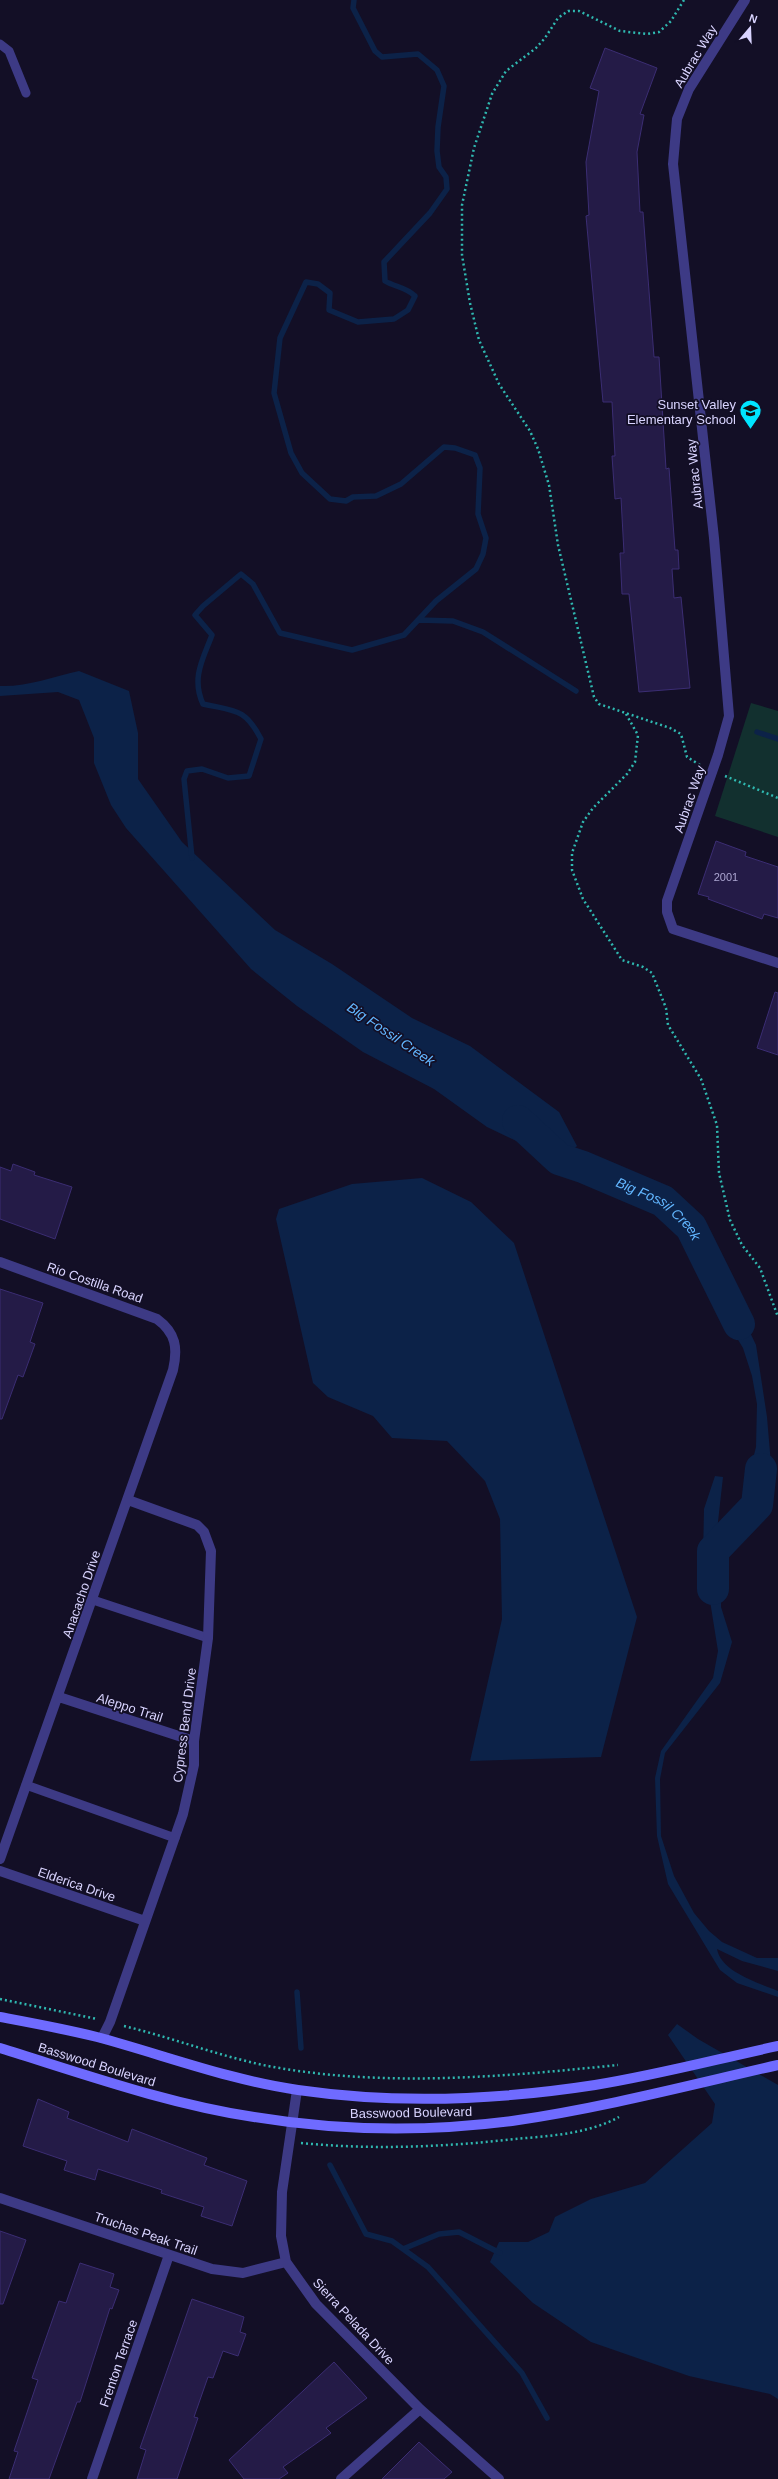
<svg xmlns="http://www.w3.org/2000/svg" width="778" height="2479" font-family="Helvetica,sans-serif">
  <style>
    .green { fill: #12302f }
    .water { fill: #0c2248 }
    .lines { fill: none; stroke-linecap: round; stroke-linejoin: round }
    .stream { stroke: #0c2248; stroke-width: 5.5 }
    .river { stroke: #0c2248; stroke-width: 32 }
    .building { fill: #241b47; stroke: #3b2d73 }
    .path { stroke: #2fb8b0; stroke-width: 2.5; stroke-dasharray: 2 3; stroke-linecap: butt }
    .lane { stroke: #3d3a85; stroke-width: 9 }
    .street { stroke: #3d3a85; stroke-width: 10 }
    .secondary { stroke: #6f6bff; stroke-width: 10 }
    .labels { text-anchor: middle; stroke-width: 3.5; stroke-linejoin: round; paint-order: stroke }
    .number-label { font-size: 11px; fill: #aca6d1 }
    .street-label { font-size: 13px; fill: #d9d4ff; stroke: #130f26 }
    .poi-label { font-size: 13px; fill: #d9d4ff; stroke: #130f26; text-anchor: end }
    .water-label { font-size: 14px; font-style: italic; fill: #62b6ff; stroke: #130f26 }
  </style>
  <rect width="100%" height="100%" fill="#130f26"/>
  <path class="green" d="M751 703 778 711V837L715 816Z"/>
  <path class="water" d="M79 671 129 691 138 733V779L182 842 275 930 332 964 412 1018 470 1046 559 1112 577 1146 569 1153 529 1147 487 1127 434 1089 363 1052 297 1006 251 969 126 828 111 805 94 763V738L79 700 58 692 0 696V686C27 687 52 677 79 671Z
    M422 1178 471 1202 514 1243 637 1617 601 1757 470 1761 502 1619 500 1519 485 1481 447 1441 392 1438 373 1416 328 1397 313 1383 276 1219 279 1209 352 1184Z
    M718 1285 728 1286 756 1345 767 1417 771 1464 765 1509 753 1521 747 1483 756 1447 757 1404 752 1376 743 1348 729 1325 720 1305Z
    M715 1476 723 1477 716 1540 721 1576V1607L732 1642 720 1683 665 1753 660 1779 661 1836 674 1876 694 1913 709 1931 722 1942 757 1958H778V1971L742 1961 717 1949C721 1972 759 1983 778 1991V1997L737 1983 720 1970 668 1884 657 1836 655 1778 661 1751 713 1678 718 1651 703 1557 704 1509Z
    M677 2024 698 2039 778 2085V2399L770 2394 689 2376 591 2342 533 2303 490 2262 499 2242H528L549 2232 555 2217 591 2199 645 2183 712 2123 715 2104 668 2035Z"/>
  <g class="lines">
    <path class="stream" d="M418 620 453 621 483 632 576 691
      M757 732 778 739
      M192 858 184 779 187 771 202 769 228 778 249 776 261 739C245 708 235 711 203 704 191 678 203 659 212 635L195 615 203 606 241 574 253 584 280 633 352 650 404 635 436 601 476 569 483 554 486 538 478 514 480 468 475 455 455 448 444 447 401 484 376 496 353 497 346 501 330 499 302 473 291 453 274 393 280 338 306 282 318 284 330 293 329 310 358 322 394 319 408 310 415 296C406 287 395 287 385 281L384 262 430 213 447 189 446 177 439 167 437 151 438 127 444 86 437 70 418 54 382 57 375 51 353 8 354 0
      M297 1992 301 2048
      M330 2165 366 2234 392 2241 428 2267 522 2373 547 2418
      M403 2249 439 2234 459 2232 500 2253"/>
    <g class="river">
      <path id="s1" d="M518 1121 559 1159 583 1167 663 1201 691 1227 739 1324"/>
      <path d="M713 1589V1551L757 1505 761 1469"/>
    </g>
  </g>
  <path class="building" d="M605 48 657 68 640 114 644 115 637 152 640 212H643L654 357H659L666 469 669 468 675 550H678L679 569H672L674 598 681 597 690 688 639 692 629 594H622L620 553H624L621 498 615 499 612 456H615L612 402H603L586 216 589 215 586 162 599 91 590 88Z
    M716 841 746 852 745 856 778 867V918L764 914 762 919 708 899 709 897 698 894Z
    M775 992 778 993V1055L757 1048Z
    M13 1164 35 1172 34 1175 72 1187 55 1239 0 1219V1167L11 1171Z
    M0 1289 43 1303 30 1342 35 1344 23 1377 18 1375 2 1419H0Z
    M38 2099 69 2112 67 2118 128 2142 132 2129 207 2158 204 2165 247 2181 232 2226 201 2216 204 2207 161 2193 162 2190 98 2169 95 2180 64 2170 67 2161 23 2146Z
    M0 2231 26 2240 3 2304H0Z
    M80 2263 114 2274 110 2287 119 2290 112 2309 110 2308 80 2402H77L49 2479H9L18 2452 14 2451 38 2380 32 2378 59 2301 66 2303Z
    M192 2299 244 2317 240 2332 246 2334 238 2356 223 2351 213 2378 208 2377 194 2417 198 2418 177 2479H137L146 2450 140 2448Z
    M334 2362 367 2398 326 2428 331 2433 283 2467 288 2473 279 2479H244L229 2460Z
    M419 2442 452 2472 444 2479H382Z"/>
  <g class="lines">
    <path class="path" d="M684 0 671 21 659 32 647 34 620 31 579 11H568L558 18 545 38 536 48 506 71 492 94 474 148 462 205V255L470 303 479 340 499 384 530 431 538 449 549 485 558 545 594 697 599 704 670 728 681 734 687 757 700 765
      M626 714 638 735 635 762 627 774 593 808 583 822 572 853V870L583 899 622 960 643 967 652 973 666 1008 668 1025 701 1079 717 1125 719 1173 730 1220 742 1245 760 1268 778 1317
      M725 776 778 798
      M0 1999 97 2019
      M124 2026C170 2037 216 2055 263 2065 379 2088 501 2077 618 2065
      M301 2143C373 2150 444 2147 515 2139 549 2136 588 2134 619 2117"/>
    <path class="lane" d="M0 44 9 51 26 93
      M93 1600 208 1638
      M26 1785 175 1838"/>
    <path class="street" d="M745 0 689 89 677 119 673 164 714 538 729 716 718 755 667 901V912L673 929 778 963
      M0 1262 157 1319C176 1333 178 1348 173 1370L0 1859
      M59 1697 194 1741
      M0 1871 145 1921
      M102 2038 110 2022 183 1814 194 1765V1741L208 1638 211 1551 204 1532 197 1525 128 1500
      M297 2090 282 2192 281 2236 286 2262 316 2304 420 2409 499 2479
      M0 2198 212 2269 243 2273 286 2262
      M92 2479 169 2255
      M341 2479 420 2409"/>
    <path class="secondary" d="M0 2017C32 2023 65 2029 97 2037 164 2055 229 2080 298 2090 395 2104 498 2100 595 2085 657 2075 717 2059 778 2046
      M0 2048C84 2074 168 2104 254 2117 339 2131 427 2132 512 2121 602 2108 690 2085 778 2065"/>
  </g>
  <defs>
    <symbol id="school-pin" viewBox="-11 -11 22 30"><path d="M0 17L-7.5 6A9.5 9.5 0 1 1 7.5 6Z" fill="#00e5ff" stroke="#130f26"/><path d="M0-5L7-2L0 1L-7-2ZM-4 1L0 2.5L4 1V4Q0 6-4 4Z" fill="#111"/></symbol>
  </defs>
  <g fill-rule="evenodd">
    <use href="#school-pin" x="738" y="398" width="25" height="34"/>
  </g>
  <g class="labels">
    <g class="number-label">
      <text x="726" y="881">2001</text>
    </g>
    <g class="street-label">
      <text transform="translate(695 56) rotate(-59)" y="5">Aubrac Way</text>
      <text transform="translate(694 474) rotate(-96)" y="5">Aubrac Way</text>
      <text transform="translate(689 799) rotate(-71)" y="5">Aubrac Way</text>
      <text transform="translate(95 1282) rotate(19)" y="5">Rio Costilla Road</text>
      <text transform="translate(81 1594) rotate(-71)" y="5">Anacacho Drive</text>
      <text transform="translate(130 1707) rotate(18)" y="5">Aleppo Trail</text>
      <text transform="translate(184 1725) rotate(-83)" y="5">Cypress Bend Drive</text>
      <text transform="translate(77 1884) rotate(19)" y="5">Elderica Drive</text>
      <text transform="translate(97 2064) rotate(17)" y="5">Basswood Boulevard</text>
      <text transform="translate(411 2112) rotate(-1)" y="5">Basswood Boulevard</text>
      <text transform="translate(146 2233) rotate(19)" y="5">Truchas Peak Trail</text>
      <text transform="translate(354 2321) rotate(47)" y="5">Sierra Pelada Drive</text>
      <text transform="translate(118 2363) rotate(-71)" y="5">Frenton Terrace</text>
    </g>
    <g class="poi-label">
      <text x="736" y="409">Sunset Valley<tspan x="736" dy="15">Elementary School</tspan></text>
    </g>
    <g class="water-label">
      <text transform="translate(391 1034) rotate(34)" y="5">Big Fossil Creek</text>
      <text dy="5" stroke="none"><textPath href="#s1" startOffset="169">Big Fossil Creek</textPath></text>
    </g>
  </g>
  <g transform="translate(750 28) rotate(19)" stroke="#130f26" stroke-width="3" paint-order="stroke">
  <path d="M0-3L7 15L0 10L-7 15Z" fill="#d9d4ff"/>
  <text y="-6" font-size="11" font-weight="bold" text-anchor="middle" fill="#d9d4ff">N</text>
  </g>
</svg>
